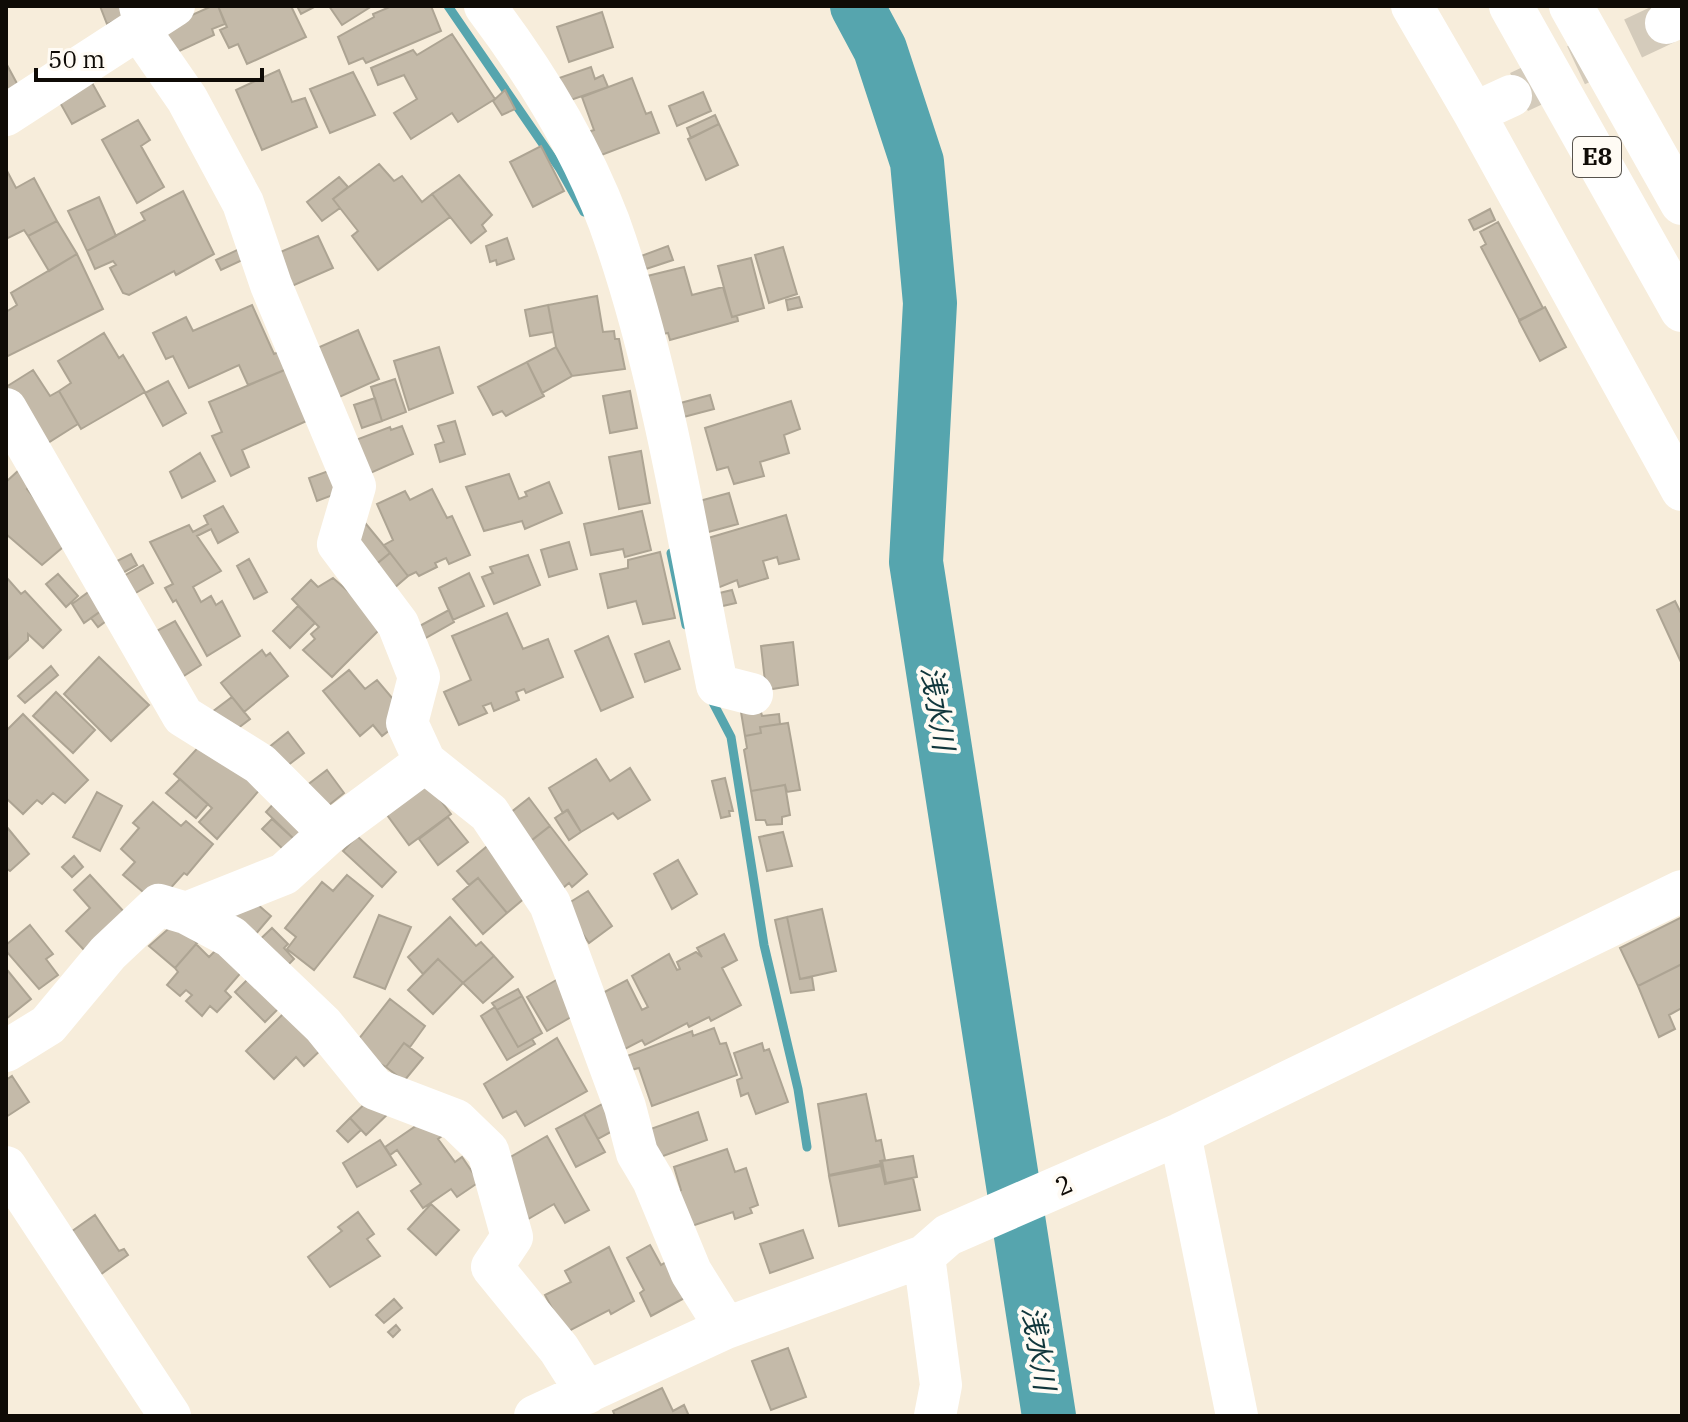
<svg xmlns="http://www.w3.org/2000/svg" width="1688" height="1422" font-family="'IBM Plex Serif','Noto Sans JP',serif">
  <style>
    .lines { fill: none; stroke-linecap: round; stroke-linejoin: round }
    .stream { stroke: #56a5ae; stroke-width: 9 }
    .river { stroke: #56a5ae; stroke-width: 54 }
    .building { fill: #c4baa9; stroke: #ada493; stroke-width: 2 }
    .minor-tunnel { stroke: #d4cbbb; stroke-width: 42; stroke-dasharray: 42 21; stroke-linecap: butt }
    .minor { stroke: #fff; stroke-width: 42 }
    .highway { stroke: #fff; stroke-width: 44 }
    .labels { text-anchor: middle; stroke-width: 8; stroke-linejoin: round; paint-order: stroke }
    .shield { fill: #fffbf4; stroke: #57534d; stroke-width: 2 }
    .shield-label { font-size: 24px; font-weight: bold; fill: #0f0b06 }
    .street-label { font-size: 26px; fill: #0f0b06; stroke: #fffbf4 }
    .water-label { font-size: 28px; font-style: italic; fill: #10363b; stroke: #fffbf4 }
  </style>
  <rect width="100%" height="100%" fill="#f7eddb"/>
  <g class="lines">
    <path class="stream" d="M448 6 560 169 584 212
      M671 553 686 625
      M709 695 731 737 764 945 798 1089 807 1147"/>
    <path class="river" d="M857 6 880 49 917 162 930 303 916 562 1049 1416"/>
  </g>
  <path class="building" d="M100 6H125L129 16 107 24Z
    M212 6H218L225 24 212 29 214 35 175 53 163 28Z
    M218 6H291L306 37 247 64 238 44 229 48 220 30 227 27Z
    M297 6H316L301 14Z
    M329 6H372L342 25Z
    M392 6H431L441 31 366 63 363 58 349 64 338 37 374 17 373 14Z
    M602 12 613 47 569 62 557 27Z
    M452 34 495 99 458 122 452 113 411 139 394 113 417 99 404 75 378 85 371 68 413 50 417 55Z
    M6 63 21 91 6 100Z
    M591 67 595 79 603 75 608 87 568 101 559 78Z
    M279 70 292 102 305 98 317 127 262 150 236 90Z
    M353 72 375 115 330 133 310 89Z
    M632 78 646 114 651 112 659 133 591 159 581 134 594 130 582 97Z
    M91 81 105 106 72 124 58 99Z
    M505 90 515 109 502 115 493 101Z
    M703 92 711 111 677 126 669 106Z
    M715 115 719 124 691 138 687 128Z
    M138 120 150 140 141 146 164 187 137 203 102 140Z
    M719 124 738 165 706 180 688 139Z
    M541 146 564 191 533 207 510 162Z
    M379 164 394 181 402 176 422 202 432 194 450 217 378 270 352 236 358 231 333 199Z
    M6 169 16 188 34 178 57 221 28 236 24 230 6 239Z
    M459 175 492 215 482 225 486 231 471 243 432 194Z
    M339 177 348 187 333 199 340 208 322 221 307 202Z
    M183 191 214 254 176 275 174 271 129 295 123 293 110 268 116 265 113 261 95 269 87 251 145 220 141 213Z
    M99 197 116 236 87 251 68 211Z
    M1490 209 1495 220 1474 230 1469 220Z
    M57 221 77 254 49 271 28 236Z
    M1498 222 1543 308 1519 320 1481 247 1486 244 1480 232Z
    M318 236 333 268 292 286 278 253Z
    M507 238 514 259 497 265 496 260 490 262 486 246Z
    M250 244 255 254 221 270 216 260Z
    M668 246 673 260 646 269 641 256Z
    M783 247 797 294 769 303 755 255Z
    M77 254 103 309 6 357V312L17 305 11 293Z
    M751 258 764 308 732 317 718 266Z
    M684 267 692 295 723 287 732 317 737 316 738 321 670 340 668 333 658 335 647 276Z
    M597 296 603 332 614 331 615 339H619L625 369 572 376 556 347 548 305Z
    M799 297 802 307 788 310 786 300Z
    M252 305 274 354 279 352 287 369 248 385 239 365 189 388 173 356 166 359 153 333 186 317 193 331Z
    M548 305 553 332 530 336 525 310Z
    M1545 307 1566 347 1540 361 1519 321Z
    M358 330 379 379 335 399 315 349Z
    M104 333 119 358 123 355 145 392 81 429 59 391 71 383 58 361Z
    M439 347 453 393 409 410 394 361Z
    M556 347 572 376 542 393 527 362Z
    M527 362 544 396 506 416 502 411 493 415 478 387Z
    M287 369 311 419 242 450 249 467 231 476 212 436 222 432 209 402Z
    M33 370 50 396 59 391 78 424 43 446 6 387Z
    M395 379 406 412 382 421 371 387Z
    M168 381 186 413 163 426 145 393Z
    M630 391 637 428 610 433 603 396Z
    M710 395 714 409 676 419 673 405Z
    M375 398 382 421 362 428 354 405Z
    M791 401 800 429 784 435 789 453 760 462 764 476 734 484 728 467 717 470 705 428Z
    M455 421 465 454 440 462 435 445 444 442 438 426Z
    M402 426 413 454 366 475 353 441 390 427 391 430Z
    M641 451 650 503 619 509 609 457Z
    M200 453 215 481 182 498 170 472Z
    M334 469 341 492 317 501 309 478Z
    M19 470 32 483 27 489 69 542 42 565 6 534V482Z
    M509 474 519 499 527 496 525 492 549 482 562 513 525 529 522 521 484 531 466 487Z
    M432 489 447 518 452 516 470 555 449 564 446 558 435 563 437 567 419 576 416 572 408 576 384 545 393 540 377 504 405 491 410 500Z
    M729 493 738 524 701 534 692 503Z
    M223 506 238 532 218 543 211 529 197 536 221 571 193 587 201 602 211 596 216 605 222 601 240 636 207 656 176 600 173 602 165 588 173 584 150 542 189 525 193 532 208 524 204 516Z
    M642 511 651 550 625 557 623 549 591 555 584 524Z
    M786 515 799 559 779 564 777 557 763 561 768 578 739 587 737 580 715 589 698 541Z
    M366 524 390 553 374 566 350 538Z
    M569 542 577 569 549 577 541 550Z
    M660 552 675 618 643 624 636 601 608 608 600 574 628 568V560Z
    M390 553 408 576 393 589 374 566Z
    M131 554 137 565 117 576 111 564Z
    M528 555 540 585 494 604 482 577 493 573 490 567Z
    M249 559 267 592 254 599 237 566Z
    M143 565 153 583 132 595 122 577Z
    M469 573 484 606 453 620 439 588Z
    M58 574 78 596 66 607 46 584Z
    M6 577 21 594 25 591 61 630 43 648 28 634V640L8 659Z
    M333 578 385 624 332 677 303 650 315 639 311 634 319 627 292 599 311 580 318 587Z
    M94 588 108 606 84 623 72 604Z
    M732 590 736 603 714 608 711 595Z
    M1675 601 1682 615 1681 662 1657 610Z
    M108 606 113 616 98 627 91 618Z
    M298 606 315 623 290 648 273 631Z
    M449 610 454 622 422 640 416 628Z
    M507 613 523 649 548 639 563 677 526 693 524 689 516 692 519 700 494 711 491 703 483 706 487 713 459 725 444 692 471 680 452 636Z
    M175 621 201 665 179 679 153 633Z
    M608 636 633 697 601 711 575 651Z
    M669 641 680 669 645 682 635 654Z
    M793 642 798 685 766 690 761 646Z
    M262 650 266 656 270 653 288 676 244 712 221 683Z
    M99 657 149 705 111 741 64 694Z
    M51 666 58 675 25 703 18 696Z
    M349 670 365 689 377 680 398 705 400 722 382 736 373 725 360 736 323 691Z
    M56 692 95 730 73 753 33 716Z
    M232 697 250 719 229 735 212 712Z
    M760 708 762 716 779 714 780 724 760 727 761 733 745 736 741 712Z
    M23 714 88 780 65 803 53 793 42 804 37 800 23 814 6 798V731Z
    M788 723 800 790 787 792 785 785 751 791 744 750 747 748 745 736 761 733 760 727Z
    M288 732 304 753 279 772 263 752Z
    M203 742 262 787 217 839 199 822 212 808 174 774Z
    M596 759 610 781 630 768 650 800 618 819 613 813 581 832 568 810 563 813 549 788Z
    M327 770 344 793 324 809 306 786Z
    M725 778 733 811H729L730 816 721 818 712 781Z
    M180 779 208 804 196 818 166 793Z
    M428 784 451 814 409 845 382 808Z
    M785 785 790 815 782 817V824L767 825 765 820H756L751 791Z
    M97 792 122 806 100 851 73 837Z
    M529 798 550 826 527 844 505 817Z
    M277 800 307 830 296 841 266 812Z
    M153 802 181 826 186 821 213 844 187 875 184 873 168 891 160 885 149 897 123 875 135 862 121 849 139 828 133 823Z
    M567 810 581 832 569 840 555 818Z
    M448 817 468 842 438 865 419 839Z
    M272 819 296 841 286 852 262 829Z
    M6 826 29 854 10 871 6 868Z
    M550 826 587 874 572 887 569 883 563 888 527 844Z
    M783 832 792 866 767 871 759 837Z
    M357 836 396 872 382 887 343 851Z
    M491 843 532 892 507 913 478 878 469 885 457 871Z
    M74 856 83 867 72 877 62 867Z
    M678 860 697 894 672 909 654 874Z
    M90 875 126 914 85 951 66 931 90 908 74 890Z
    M347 875 373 896 314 970 287 949 296 937 285 928 322 882 333 891Z
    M478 878 507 913 483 934 453 899Z
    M588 891 612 926 589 943 564 906Z
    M249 897 271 916 249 942 227 924Z
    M822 909 836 971 800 979 787 917Z
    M379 915 411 927 385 989 354 977Z
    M450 917 476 946 481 942 494 956 463 983 438 959 423 974 408 957Z
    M787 917 800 979 812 977 814 990 791 993 775 920Z
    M1682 917V964L1638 986 1620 948Z
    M175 923 197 943 175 968 149 946Z
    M30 925 53 954 46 959 58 975 39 989 6 951V945Z
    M272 928 288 944 284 948 294 959 280 973 253 946Z
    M724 934 737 960 722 968 741 1005 711 1021 709 1017 689 1027 687 1023 645 1045 642 1040 625 1049 597 996 627 980 642 1010 648 1007 632 976 669 954 677 970 680 969 677 962 696 952 702 957 697 948Z
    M196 944 209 957 217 949 245 968 225 991 231 997 217 1012 210 1006 202 1016 186 1001 192 995 186 990 180 996 167 985 178 972 175 968Z
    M494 956 513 977 483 1003 463 983Z
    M438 959 463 983 433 1014 408 990Z
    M1682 964V1008L1669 1015 1675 1029 1659 1037 1638 986Z
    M8 971 31 999 6 1019V973Z
    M255 972 285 1002 265 1022 235 992Z
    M558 979 578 1013 547 1031 527 997Z
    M518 989 522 996 497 1010 492 1003Z
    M522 996 542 1033 518 1047 497 1010Z
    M390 999 425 1026 410 1047 404 1043 386 1067 351 1049Z
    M290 1007 326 1045 304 1066 296 1057 274 1079 246 1051Z
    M495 1007 518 1047 532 1039 535 1044 507 1060 481 1016Z
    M714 1028 720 1044 726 1043 737 1075 652 1106 639 1068 631 1070 627 1056 692 1031 693 1036Z
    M557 1038 587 1091 525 1126 516 1111 503 1118 484 1084Z
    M404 1043 423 1058 404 1081 386 1067Z
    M762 1043 764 1051 769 1049 788 1102 756 1114 748 1093 741 1096 737 1080 742 1078 734 1053Z
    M12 1076 29 1102 6 1117V1080Z
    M375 1094 391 1111 366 1135 350 1118Z
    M866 1094 876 1141 881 1140 885 1160 880 1161 881 1164 829 1175 818 1104Z
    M604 1103 618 1128 598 1139 584 1114Z
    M698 1112 707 1140 655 1159 645 1131Z
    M584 1114 605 1152 576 1167 556 1129Z
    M429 1117 442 1136 438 1139 455 1162 462 1157 479 1182 457 1197 451 1189 423 1208 411 1191 421 1184 397 1150 390 1155 385 1147Z
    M350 1118 361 1130 348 1142 337 1131Z
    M547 1136 589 1210 565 1223 554 1204 523 1222 505 1160Z
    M380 1140 396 1165 357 1187 343 1163Z
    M727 1149 735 1172 746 1168 758 1205 750 1208 752 1213 735 1219 733 1212 680 1230 669 1194 681 1190 674 1167Z
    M913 1156 917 1177 886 1183 882 1161Z
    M881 1166 885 1184 913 1178 920 1210 839 1226 829 1176Z
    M431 1204 459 1230 436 1255 408 1229Z
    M358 1212 374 1234 367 1239 380 1256 330 1287 308 1257 342 1231 338 1227Z
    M95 1215 119 1251 124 1249 128 1255 97 1277 68 1234Z
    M803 1230 813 1258 770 1273 760 1244Z
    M650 1245 661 1265 671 1259 690 1295 651 1316 640 1293 644 1290 627 1258Z
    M609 1247 634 1301 611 1314 609 1310 565 1333 545 1295 571 1282 565 1271Z
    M394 1299 402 1308 384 1323 376 1315Z
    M396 1325 400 1330 393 1337 388 1332Z
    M788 1348 806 1397 771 1410 752 1361Z
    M662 1388 673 1411 684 1405 689 1416H615L613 1411Z"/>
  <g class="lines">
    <path class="minor-tunnel" d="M1519 92 1666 23"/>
    <path class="minor" d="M140 6 149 44 187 99 243 203 271 285 355 486 338 544 398 624 419 677 407 723 425 762 489 813 550 904 625 1107 637 1153 653 1180 691 1272 726 1328
      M485 6C534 71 580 145 609 222 661 367 687 533 717 685L752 694
      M1412 6 1474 113 1682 490
      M1666 23 1682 16
      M1474 113 1511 96
      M6 115 174 6
      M6 409 183 716 260 764 329 833
      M186 913 284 874 329 833 425 762
      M6 1051 48 1025 108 953 159 905 186 913 231 937 323 1025 375 1089 456 1120 488 1151 512 1237 492 1267 559 1349 587 1393
      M1180 1134 1237 1416
      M6 1167 170 1416
      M924 1256 941 1385 935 1416
      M535 1416 726 1328 924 1256 948 1235 1180 1134 1682 891"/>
    <path class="highway" d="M1511 6 1682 310
      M1571 6 1682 203"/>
  </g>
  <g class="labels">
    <rect class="shield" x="1573" y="137" width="48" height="40" rx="6"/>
    <g class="shield-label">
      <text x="1597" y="165">E8</text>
    </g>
    <g class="street-label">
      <text transform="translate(1064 1185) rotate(-24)" y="9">2</text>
    </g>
    <g class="water-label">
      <text transform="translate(938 708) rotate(81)" y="10">浅水川</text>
      <text transform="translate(1039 1348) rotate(81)" y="10">浅水川</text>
    </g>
  </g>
  <rect width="1688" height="1422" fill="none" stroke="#0f0b06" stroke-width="16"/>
  <path d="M36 68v12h226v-12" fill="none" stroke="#0f0b06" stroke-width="4"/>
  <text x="48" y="68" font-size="24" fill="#0f0b06" stroke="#fffbf4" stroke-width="6" paint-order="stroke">50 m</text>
</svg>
